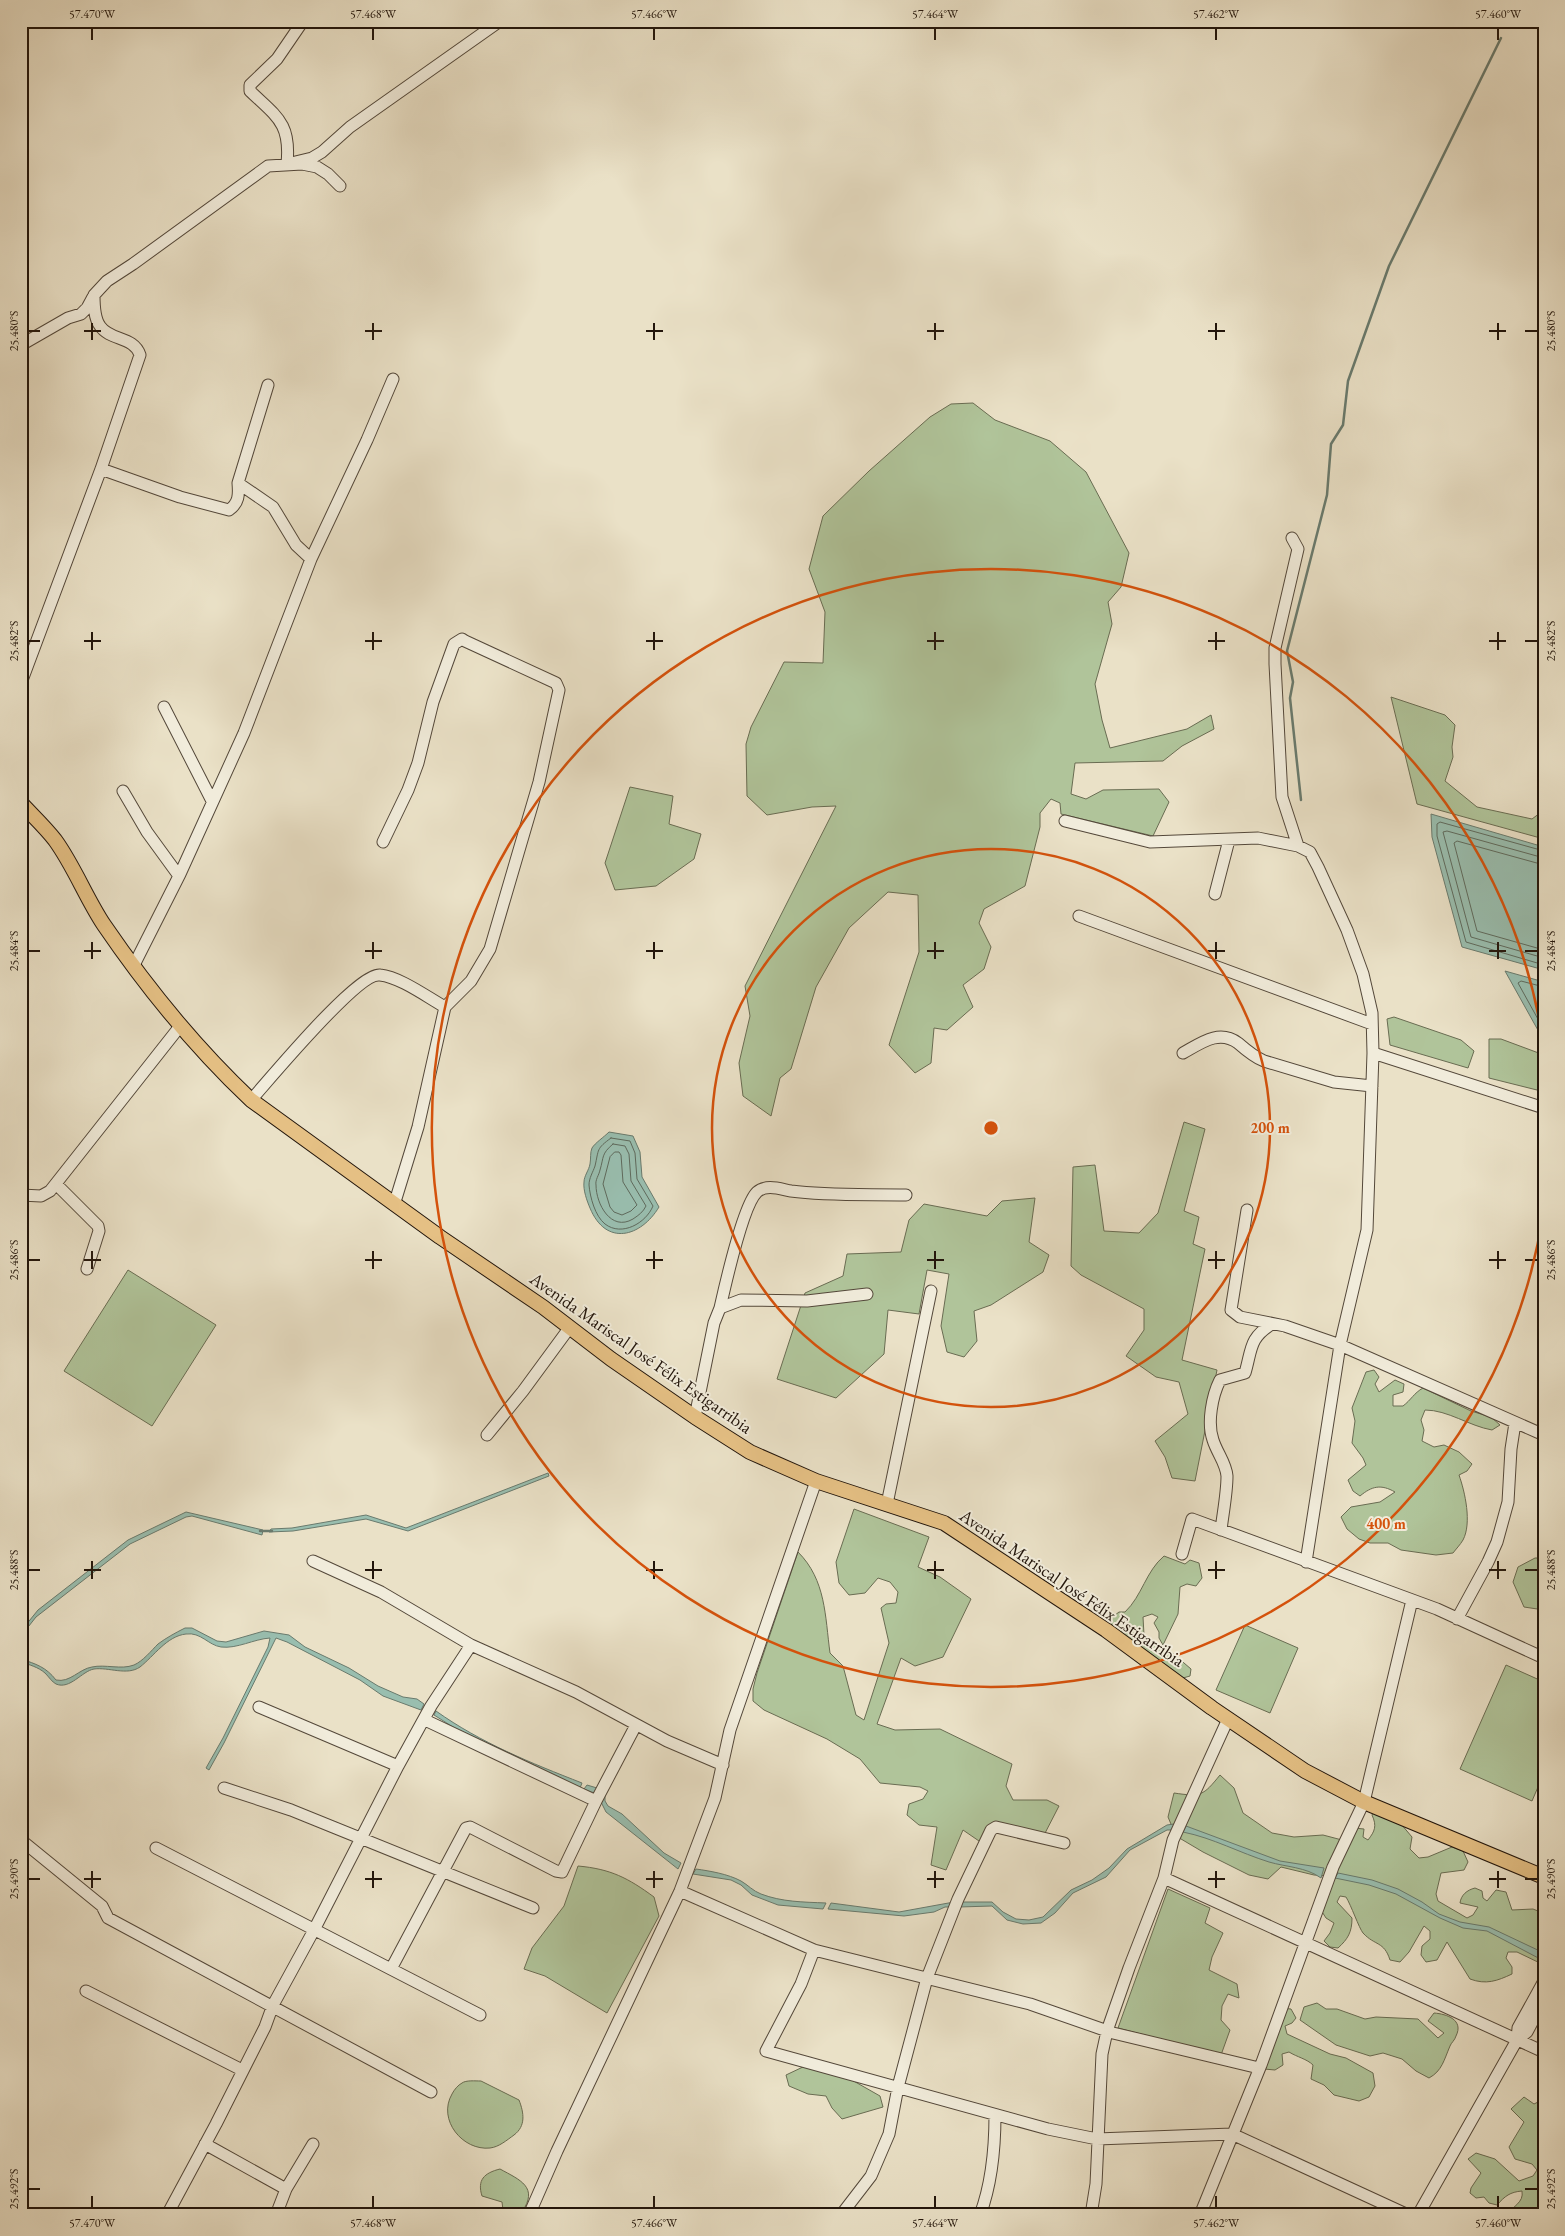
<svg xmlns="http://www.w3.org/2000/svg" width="1565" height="2236" font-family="'EB Garamond',serif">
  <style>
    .green { fill: #b0c49a; stroke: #696c52 }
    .water { fill: #99beaf; stroke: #697a6d }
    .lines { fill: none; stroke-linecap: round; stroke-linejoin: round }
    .shore { stroke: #5e6a5d; stroke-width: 1 }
    .stream { stroke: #697a6d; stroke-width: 2.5 }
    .minor-casing { stroke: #54483a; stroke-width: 13 }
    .major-casing { stroke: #22150b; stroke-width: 16 }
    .minor { stroke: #f1ecdb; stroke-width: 11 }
    .major { stroke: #e5c084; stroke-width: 14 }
    .ticks { fill: none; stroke: #22150b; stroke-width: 2 }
    .ring { fill: none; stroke: #d4520c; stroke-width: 2.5 }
    .labels { text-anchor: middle; stroke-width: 4; stroke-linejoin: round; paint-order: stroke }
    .street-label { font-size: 18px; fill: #22150b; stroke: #f1ecdb }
    .centre { fill: #d4520c; stroke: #f1ecdb; stroke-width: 2.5 }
    .ring-label { font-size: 15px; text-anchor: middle; font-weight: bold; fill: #d4520c; stroke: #f1ecdb; stroke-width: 4; stroke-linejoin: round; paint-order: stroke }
    .neatline { fill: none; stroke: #22150b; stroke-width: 2 }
    .ticks-label { font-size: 12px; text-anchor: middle; fill: #22150b }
  </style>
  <rect width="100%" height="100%" fill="#eae1c7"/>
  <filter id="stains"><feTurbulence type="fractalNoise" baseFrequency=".004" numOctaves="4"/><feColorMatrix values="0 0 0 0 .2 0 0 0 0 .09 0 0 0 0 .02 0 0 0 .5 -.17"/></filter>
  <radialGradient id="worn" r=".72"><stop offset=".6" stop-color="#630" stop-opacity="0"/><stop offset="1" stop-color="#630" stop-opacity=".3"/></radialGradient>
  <path class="green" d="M973 403 995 420 1050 441 1086 472 1129 553 1121 587 1108 602 1112 624 1095 684 1102 720 1110 748 1187 729 1211 715 1214 729 1182 746 1163 761 1075 763 1071 794 1086 799 1103 790 1159 789 1169 802 1153 836 1061 814 1060 803 1051 799 1040 813V827L1025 886 984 909 979 923 991 947 984 969 963 985 973 1007 947 1030 934 1028 931 1063 915 1073 889 1045 919 952 918 895 888 892 849 928 816 987 791 1069 780 1078 771 1116 743 1096 739 1063 750 1016 745 986 836 806 812 807 767 815 747 796 746 744 751 727 784 662 823 663 825 612 809 569 823 516 869 471 930 417 951 404Z
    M1391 697 1445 715 1455 725 1452 747 1453 757 1445 781 1477 807 1532 819 1544 810V839L1417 804Z
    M630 787 673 796 669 824 701 834 694 859 656 886 615 890 605 863Z
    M1394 1017 1461 1040 1474 1051 1468 1068 1390 1045 1387 1019Z
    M1489 1039H1501L1544 1055V1079L1537 1090 1489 1078Z
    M1184 1122 1205 1129 1184 1211 1199 1217 1193 1244 1205 1249 1182 1360 1217 1370 1195 1481 1172 1478 1165 1457 1155 1441 1188 1414 1179 1382 1156 1377 1126 1356 1144 1330V1309L1081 1275 1071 1266 1073 1167 1095 1165 1104 1231 1139 1233 1158 1213Z
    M1035 1198 1029 1242 1049 1255 1043 1272 991 1305 974 1311 977 1341 964 1357 947 1352 941 1326 949 1274 927 1270 919 1314 888 1310 884 1354 836 1398 777 1379 805 1293 843 1276 847 1254 901 1252 909 1220 924 1204 987 1216 1002 1201Z
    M128 1270 216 1325 152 1426 64 1371Z
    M1374 1370 1379 1377 1375 1384 1379 1392 1395 1380 1404 1384 1403 1392 1393 1395V1406H1403C1411 1400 1414 1393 1423 1388L1471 1411 1491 1417 1500 1425 1492 1430C1469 1426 1448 1410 1425 1410L1421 1420 1424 1430 1422 1441 1434 1447 1444 1445 1459 1452 1472 1464 1467 1471 1459 1475C1465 1492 1472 1523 1463 1540 1460 1545 1456 1549 1453 1553L1436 1555 1401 1550 1388 1543H1370L1359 1539 1347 1529 1341 1517 1351 1507 1380 1502 1395 1492C1381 1484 1372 1486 1360 1496L1353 1491 1348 1480 1366 1465 1363 1458 1352 1443 1355 1421 1352 1408 1366 1372Z
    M854 1509 929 1537 918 1567 940 1577 971 1599 943 1657 915 1666 901 1658 877 1724 895 1730 940 1729 1012 1764 1006 1786 1013 1800H1047L1059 1806 1042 1839 995 1830 979 1841 963 1830 946 1870 931 1865 937 1827 919 1825 907 1815 909 1804 923 1799 928 1791 920 1787 880 1783 860 1759 827 1739 764 1710 753 1701V1689L757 1673 798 1552C826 1580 825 1616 830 1653L843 1666 856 1715 864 1720 889 1643 881 1608 886 1604 896 1603 898 1592 890 1582 878 1578 865 1593 849 1595 839 1583 836 1562Z
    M1164 1556 1185 1564 1190 1560 1199 1563 1202 1578 1196 1586 1187 1584 1180 1587 1178 1614 1163 1645 1159 1638V1632L1154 1623 1158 1617 1152 1614 1143 1617 1144 1635 1170 1651 1191 1669 1190 1676 1183 1678 1152 1660 1112 1629 1110 1619 1119 1612H1125C1142 1596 1146 1571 1164 1556Z
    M1535 1558H1544V1610L1524 1607 1513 1582 1518 1567Z
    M1245 1625 1298 1648 1270 1713 1216 1690Z
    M1506 1665 1544 1682V1773L1532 1801 1460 1769Z
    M1220 1775 1234 1788 1243 1813 1272 1833 1294 1837 1323 1835 1342 1840 1328 1876 1314 1875 1281 1867 1268 1879 1249 1875 1203 1852 1176 1836 1168 1817 1174 1793C1201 1797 1203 1796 1220 1775Z
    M1374 1810 1401 1824 1412 1837 1410 1849 1419 1858 1428 1857 1452 1847 1463 1851 1468 1862 1464 1870 1441 1873 1436 1894 1438 1901 1467 1918 1473 1915 1478 1907 1460 1903C1461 1895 1467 1890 1475 1888L1482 1891 1483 1898 1487 1901 1496 1890 1506 1892 1512 1910 1533 1909 1543 1913 1544 1965 1517 1952H1508L1506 1958 1512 1967V1974C1497 1981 1486 1985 1470 1979L1447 1942 1437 1960 1426 1962 1421 1955 1422 1946 1430 1939V1931L1424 1926 1409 1952 1400 1962 1390 1960C1384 1941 1375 1946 1363 1933 1359 1928 1351 1905 1346 1897L1340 1896 1337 1902 1352 1918C1352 1932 1348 1939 1338 1948L1330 1947 1324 1941 1330 1933 1334 1923 1326 1918 1319 1907 1354 1828 1364 1829 1363 1837 1368 1840C1375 1831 1377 1826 1372 1815Z
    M578 1866C611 1869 628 1878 654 1897L659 1916 607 2013 545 1976 524 1969 532 1948 564 1906Z
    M1168 1889 1210 1908 1205 1923 1223 1933 1212 1957 1209 1970 1237 1984 1239 1998 1228 1994 1222 2006 1221 2020 1230 2030 1221 2055 1118 2028Z
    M1317 2003 1326 2009H1337L1365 2019 1376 2017 1418 2019 1438 2038 1444 2033 1428 2021 1434 2013C1447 2014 1464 2020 1456 2036 1455 2040 1451 2043 1450 2046 1444 2060 1442 2071 1429 2078L1416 2071 1402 2059 1383 2053 1370 2056 1336 2045 1300 2020 1304 2007Z
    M1281 2008 1291 2009 1296 2018 1292 2023 1285 2026 1287 2034 1330 2054 1346 2058 1373 2073 1375 2086 1369 2097 1359 2101 1334 2095 1324 2085 1311 2079 1313 2065C1307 2059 1297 2057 1289 2052L1282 2054 1283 2065 1275 2070 1264 2069Z
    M805 2066 836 2071 880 2096 883 2107 842 2119 832 2108 826 2096 808 2094 789 2086 786 2075Z
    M481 2081 519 2100C524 2113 526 2126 514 2135 507 2140 499 2147 490 2148 463 2151 437 2120 452 2094 454 2090 458 2085 462 2083 466 2080 475 2081 481 2081Z
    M1524 2097 1534 2104 1544 2099V2215H1508C1513 2205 1524 2203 1522 2191 1510 2192 1505 2196 1497 2205L1489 2203 1484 2197 1476 2198 1470 2193 1471 2188 1481 2173 1468 2159 1476 2153 1495 2159 1519 2181 1533 2176 1537 2170 1532 2164 1515 2159 1509 2147 1524 2122 1511 2109Z
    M500 2169C520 2180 539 2187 522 2212L509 2215 503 2210 502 2202 482 2196C477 2180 484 2173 500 2169Z"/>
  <path class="water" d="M1431 814 1544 847V970L1462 947 1432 837Z
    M1505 971 1544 982V1041Z
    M609 1132 633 1136 640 1152 642 1177 659 1207C641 1237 606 1247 590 1208 587 1201 583 1190 584 1182 584 1176 589 1170 590 1164 591 1159 590 1152 592 1148 595 1143 604 1137 609 1132Z
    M548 1473 549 1476 408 1531 366 1519 293 1531 269 1532 271 1529 292 1528 366 1515 406 1528Z
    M186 1512 263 1530 262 1535 192 1516 186 1517 130 1544 36 1617 21 1636V1631L38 1610 128 1540Z
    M185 1628H192L217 1641 226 1642 264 1631 289 1635 305 1647 349 1668 378 1686 403 1697 417 1699 424 1704 421 1710 383 1696 360 1680 287 1642 276 1638 224 1743 209 1770 206 1768 223 1738 268 1647 270 1638C254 1639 237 1649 221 1647 208 1645 201 1632 186 1634 167 1636 154 1656 140 1667 127 1676 109 1667 94 1669 82 1671 70 1690 56 1684 52 1682 49 1677 45 1673 38 1667 30 1665 21 1662V1659C36 1664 46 1667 56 1680 70 1683 79 1669 92 1667 105 1664 121 1670 134 1665 143 1661 151 1651 158 1644 166 1638 175 1633 185 1628Z
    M436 1711C481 1743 531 1763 582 1783L580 1788 461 1732 434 1715Z
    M587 1785 597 1788 605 1796V1801L608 1806 622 1814 664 1853 681 1863 678 1869 606 1812 597 1794 584 1789Z
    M1174 1824 1172 1830H1167L1130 1850 1106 1877 1073 1893 1055 1913 1041 1923 1023 1924 1007 1920 992 1906 959 1907 961 1902H992L1003 1912 1016 1919 1029 1920 1043 1917 1071 1890 1092 1880 1109 1868 1127 1849 1167 1825Z
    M1186 1826 1280 1861 1324 1868 1321 1878C1306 1867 1286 1867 1269 1862 1240 1853 1213 1838 1183 1832Z
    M696 1869C710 1871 728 1874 741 1881 748 1885 753 1891 761 1894 782 1902 803 1902 826 1903L823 1909 778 1905 752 1895 741 1885 731 1880 693 1874Z
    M1338 1873 1372 1880 1398 1889 1422 1902 1439 1914 1460 1922 1489 1927 1544 1953V1961L1487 1931 1463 1928 1440 1918 1396 1894 1369 1885 1335 1878Z
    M954 1902 951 1907H945L934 1912 904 1916 828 1909 831 1903 899 1912Z"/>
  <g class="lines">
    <path class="shore" d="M1544 851 1440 822 1437 824V836L1466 942 1544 965
      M1544 858 1447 831 1443 832 1471 937 1544 958
      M1544 865 1457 841 1454 843 1477 931 1544 950
      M1544 987 1521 981 1518 983 1544 1030
      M611 1138 630 1141 635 1153 637 1179 653 1206C646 1223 622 1237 605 1224 595 1216 590 1197 589 1185 589 1178 593 1172 595 1166 599 1149 596 1149 611 1138Z
      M613 1144 625 1146 629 1154 631 1181 646 1206C643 1212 639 1215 633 1219 611 1232 596 1204 596 1185 595 1180 599 1175 600 1170 604 1157 601 1154 613 1144Z
      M615 1152H619L621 1155 623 1182 637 1205 631 1211 622 1215 614 1212 610 1207 603 1184 610 1157Z"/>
    <path class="stream" d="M1301 800 1290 698 1293 682 1287 651 1327 495 1331 444 1343 425 1348 381 1389 266 1501 38
      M260 1531H272"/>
    <defs>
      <path id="minor" d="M303 21 277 59 250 85V91C277 117 291 123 287 164L312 158 322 152 350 127 500 21
        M21 345 68 318 81 314 87 308 94 295 107 281 133 264 268 166 302 164 317 167 328 174 340 186
        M101 469 180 497 229 510C239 503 239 495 238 483L268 385
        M238 483 273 507 296 545 311 559
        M1292 538 1298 549 1275 648V664L1282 797 1298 846 1310 852 1318 867 1347 930 1363 974 1372 1013 1373 1053 1367 1230 1340 1345 1306 1562
        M21 683 101 469 140 355C134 336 110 341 100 326 94 318 94 305 94 295
        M164 707 212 801
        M123 791 147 832 179 876
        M1065 821 1150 842 1258 838 1298 846
        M383 842 408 790 418 763 433 702 454 644 462 639 465 641 556 683 559 690 539 782 490 949 471 981 445 1007 418 1127 394 1205
        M1215 894 1229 840
        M1079 916 1372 1024
        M133 967 180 874 244 733 311 559 367 440 393 379
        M1183 1053C1201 1043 1219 1029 1238 1043 1246 1050 1254 1057 1264 1061L1334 1082 1372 1086
        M1373 1053 1544 1108
        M251 1100C269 1080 358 972 380 975 400 977 427 997 445 1007
        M56 1184 98 1226 99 1231 87 1269
        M21 1195 41 1196 50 1191 181 1025
        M1247 1210 1231 1310 1240 1317 1285 1326 1340 1345 1544 1435
        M720 1308C725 1286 743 1205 757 1192 766 1184 780 1189 791 1191 828 1196 868 1194 906 1195
        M695 1417 714 1323 720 1308 741 1300 807 1301 867 1294
        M487 1435 523 1391 570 1327
        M887 1504 931 1291
        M1221 1530C1223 1513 1227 1493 1227 1476 1226 1463 1217 1453 1213 1440 1207 1423 1212 1396 1220 1380L1245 1373C1252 1349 1249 1338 1272 1324
        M1182 1554 1192 1519 1437 1609 1544 1658
        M313 1561 381 1592 471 1645 576 1692 667 1741 723 1765
        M1457 1619 1488 1562 1497 1542 1508 1502 1511 1449 1515 1423
        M259 1707 398 1766
        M224 1788 291 1810 533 1908
        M596 1801 636 1725
        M21 1840 102 1906 108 1918 431 2092
        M156 1848 480 2015
        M1164 1878 1544 2052
        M680 1891 814 1950 1030 2004 1113 2033 1259 2068
        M814 1950 801 1984 766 2051 1048 2129 1097 2139 1232 2134 1408 2215
        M391 1969 466 1828 470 1827 556 1871 562 1872 596 1801 425 1720
        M86 1991 242 2070
        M1517 2040 1518 2028 1544 1981
        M205 2144 286 2189
        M167 2215 216 2124 265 2027 273 2005 314 1930 398 1766 431 1706 471 1645
        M276 2215 286 2189 313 2144
        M529 2215 557 2151 680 1891 715 1798 730 1730 816 1481
        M841 2215 871 2176 889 2134 898 2087 927 1978 958 1899 991 1830 996 1827 1064 1843
        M980 2215C992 2183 995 2149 995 2115
        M1091 2215 1096 2184 1102 2054 1107 2031 1129 1968 1164 1878 1173 1840 1228 1719
        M1200 2215 1261 2065 1333 1867 1364 1802 1412 1600
        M1418 2215 1517 2040 1527 2032 1544 2000"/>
      <path id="major" d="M21 803C32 815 45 827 55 840 74 866 86 898 104 925 147 988 196 1048 251 1100L440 1237 543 1307 611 1359 695 1417 750 1452 816 1481 944 1523 1106 1630 1212 1708 1305 1771 1364 1802 1544 1877"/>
    </defs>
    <use href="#minor" class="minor-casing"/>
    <use href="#major" class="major-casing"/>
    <use href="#minor" class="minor"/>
    <use href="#major" class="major"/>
  </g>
  <path class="ticks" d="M92 28V40M373 28V40M654 28V40M935 28V40M1216 28V40M1498 28V40M92 323V340M373 323V340M654 323V340M935 323V340M1216 323V340M1498 323V340M28 331H40M84 331H101M365 331H382M646 331H663M927 331H944M1208 331H1225M1489 331H1506M1525 331H1538M92 632V650M373 632V650M654 632V650M935 632V650M1216 632V650M1498 632V650M28 641H40M84 641H101M365 641H382M646 641H663M927 641H944M1208 641H1225M1489 641H1506M1525 641H1538M92 942V959M373 942V959M654 942V959M935 942V959M1216 942V959M1498 942V959M28 951H40M84 951H101M365 951H382M646 951H663M927 951H944M1208 951H1225M1489 951H1506M1525 951H1538M92 1251V1269M373 1251V1269M654 1251V1269M935 1251V1269M1216 1251V1269M1498 1251V1269M28 1260H40M84 1260H101M365 1260H382M646 1260H663M927 1260H944M1208 1260H1225M1489 1260H1506M1525 1260H1538M92 1561V1579M373 1561V1579M654 1561V1579M935 1561V1579M1216 1561V1579M1498 1561V1579M28 1570H40M84 1570H101M365 1570H382M646 1570H663M927 1570H944M1208 1570H1225M1489 1570H1506M1525 1570H1538M92 1871V1888M373 1871V1888M654 1871V1888M935 1871V1888M1216 1871V1888M1498 1871V1888M28 1879H40M84 1879H101M365 1879H382M646 1879H663M927 1879H944M1208 1879H1225M1489 1879H1506M1525 1879H1538M28 2189H40M1525 2189H1538M92 2196V2208M373 2196V2208M654 2196V2208M935 2196V2208M1216 2196V2208M1498 2196V2208"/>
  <g class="ring">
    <circle cx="991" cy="1128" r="279"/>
    <path d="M1543 1215A559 559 0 1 1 1543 1041"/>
  </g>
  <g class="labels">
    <g class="street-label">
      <text transform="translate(641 1353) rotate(35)" y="6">Avenida Mariscal José Félix Estigarribia</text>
      <text transform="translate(1072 1588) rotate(34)" y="6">Avenida Mariscal José Félix Estigarribia</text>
    </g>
  </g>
  <circle cx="991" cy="1128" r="8" class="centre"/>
  <g class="ring-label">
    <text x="1270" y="1133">200 m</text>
    <text x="1386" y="1529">400 m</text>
  </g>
  <rect width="1565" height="2236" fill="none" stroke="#eae1c7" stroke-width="55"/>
  <rect x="28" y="28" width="1510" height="2180" class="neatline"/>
  <g class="ticks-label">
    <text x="92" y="18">57.470°W</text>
    <text x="373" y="18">57.468°W</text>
    <text x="654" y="18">57.466°W</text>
    <text x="935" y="18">57.464°W</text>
    <text x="1216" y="18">57.462°W</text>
    <text x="1498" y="18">57.460°W</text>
    <text transform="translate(14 331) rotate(-90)" y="4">25.480°S</text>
    <text transform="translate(1551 331) rotate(-90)" y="4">25.480°S</text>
    <text transform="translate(14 641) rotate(-90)" y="4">25.482°S</text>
    <text transform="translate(1551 641) rotate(-90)" y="4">25.482°S</text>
    <text transform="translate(14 951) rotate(-90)" y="4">25.484°S</text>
    <text transform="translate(1551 951) rotate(-90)" y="4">25.484°S</text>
    <text transform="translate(14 1260) rotate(-90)" y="4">25.486°S</text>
    <text transform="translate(1551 1260) rotate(-90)" y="4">25.486°S</text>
    <text transform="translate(14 1570) rotate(-90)" y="4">25.488°S</text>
    <text transform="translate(1551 1570) rotate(-90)" y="4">25.488°S</text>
    <text transform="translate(14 1879) rotate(-90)" y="4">25.490°S</text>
    <text transform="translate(1551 1879) rotate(-90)" y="4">25.490°S</text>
    <text transform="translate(14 2189) rotate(-90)" y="4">25.492°S</text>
    <text transform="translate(1551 2189) rotate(-90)" y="4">25.492°S</text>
    <text x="92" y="2227">57.470°W</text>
    <text x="373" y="2227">57.468°W</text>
    <text x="654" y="2227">57.466°W</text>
    <text x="935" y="2227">57.464°W</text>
    <text x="1216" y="2227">57.462°W</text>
    <text x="1498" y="2227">57.460°W</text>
  </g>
  <rect width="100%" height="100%" filter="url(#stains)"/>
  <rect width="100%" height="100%" fill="url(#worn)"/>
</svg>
